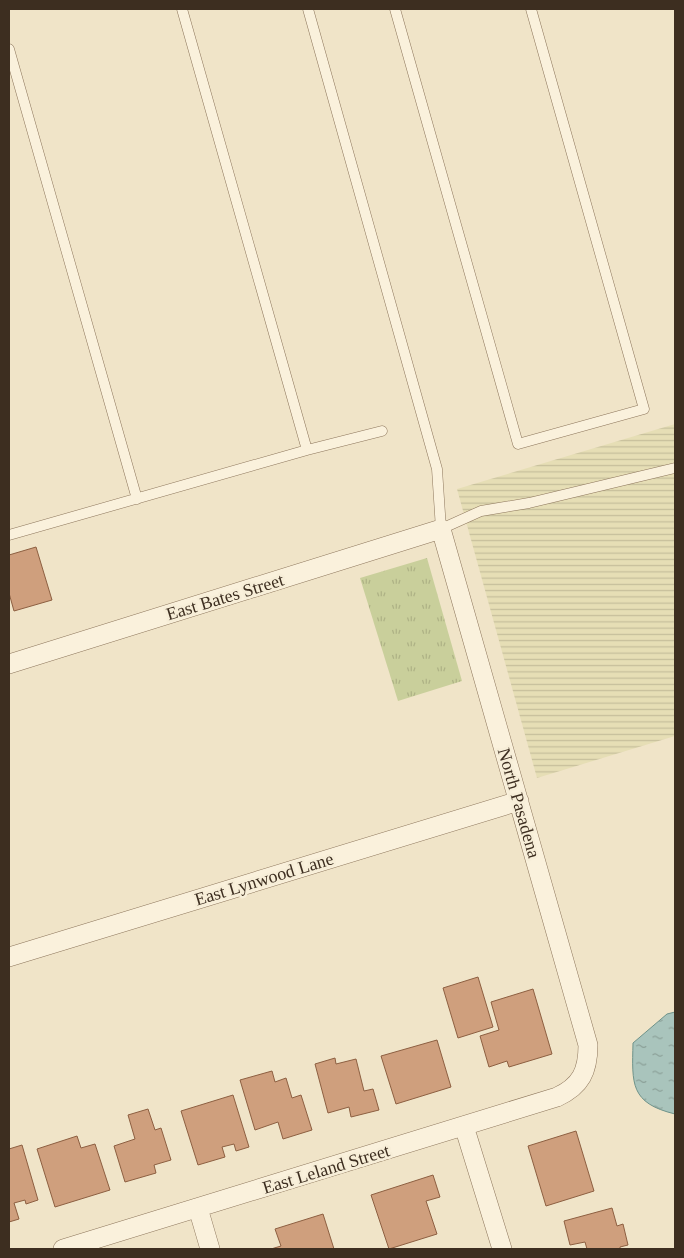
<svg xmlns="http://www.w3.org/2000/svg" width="684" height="1258" font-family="'Times New Roman',serif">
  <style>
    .farmland { fill: url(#farmland-rules) }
    .park { fill: url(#park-tufts) }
    .water { fill: url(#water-ripples); stroke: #6f938a }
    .building { fill: #cf9f7d; stroke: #8d5f41 }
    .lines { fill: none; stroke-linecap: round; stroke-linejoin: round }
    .lane-casing { stroke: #8d765c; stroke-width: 11 }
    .street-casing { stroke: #8d765c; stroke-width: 20 }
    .lane { stroke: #faf1dc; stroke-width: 10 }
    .street { stroke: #faf1dc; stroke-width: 19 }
    .labels { text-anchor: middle; stroke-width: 5; stroke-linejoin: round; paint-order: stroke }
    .street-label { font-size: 18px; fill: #3d2e20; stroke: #f7eed8 }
  </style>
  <defs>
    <pattern id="farmland-rules" width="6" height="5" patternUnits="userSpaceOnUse" patternTransform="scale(1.25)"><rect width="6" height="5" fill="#e6deb5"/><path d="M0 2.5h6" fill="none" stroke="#c6bf9b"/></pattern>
    <pattern id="park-tufts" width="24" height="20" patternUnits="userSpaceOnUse" patternTransform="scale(1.25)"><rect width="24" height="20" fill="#c9cf9b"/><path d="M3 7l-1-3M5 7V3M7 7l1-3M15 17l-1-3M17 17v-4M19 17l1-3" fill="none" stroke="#aeb285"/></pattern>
    <pattern id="water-ripples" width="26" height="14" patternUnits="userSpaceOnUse" patternTransform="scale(1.25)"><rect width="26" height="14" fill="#a9c4bc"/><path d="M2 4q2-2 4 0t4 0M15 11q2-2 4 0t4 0" fill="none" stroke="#8ba098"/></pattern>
  </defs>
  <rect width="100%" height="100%" fill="#f0e4c8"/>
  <path class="farmland" d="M675 424V736L537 778 457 489Z"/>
  <path class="park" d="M427 558 462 681 398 701 360 578Z"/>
  <path class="water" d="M675 1012V1114C630 1103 632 1084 633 1043L667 1014Z"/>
  <path class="building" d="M36 547 52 600 14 611 9 593V555Z
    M478 977 493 1027 458 1038 443 988Z
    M533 989 552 1054 509 1067 507 1061 489 1067 480 1036 499 1030 491 1002Z
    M437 1040 451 1087 396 1104 381 1056Z
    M335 1058 336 1064 356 1059 364 1091 373 1089 379 1110 351 1117 349 1107 328 1113 315 1064Z
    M272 1071 275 1082 286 1078 292 1098 301 1095 312 1130 283 1139 278 1122 255 1130 240 1080Z
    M233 1095 249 1147 236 1151 234 1144 222 1147 225 1157 198 1165 181 1111Z
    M148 1109 155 1130 161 1128 171 1160 154 1165 156 1173 125 1182 114 1146 135 1139 128 1115Z
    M576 1131 594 1191 546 1206 528 1146Z
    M77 1136 81 1148 95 1144 110 1190 55 1207 37 1149Z
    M22 1145 38 1200 26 1204 25 1200 14 1203 19 1219 9 1222V1149Z
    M433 1175 440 1197 426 1201 437 1234 389 1249 371 1195Z
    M612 1208 617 1226 623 1224 628 1245 620 1247V1249H587L585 1242 570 1245 564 1221Z
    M323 1214 334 1249H271L281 1246 275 1229Z"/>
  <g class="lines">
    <defs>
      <path id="lane" d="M182 9 307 450
        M308 9 437 469 441 529 481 511 529 503 675 468
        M395 9 518 444 644 409 531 9
        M9 49 137 499
        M9 535 307 450 382 431"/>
      <path id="street" d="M9 664 441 529 588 1045C588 1071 581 1086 557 1097L63 1249
        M9 957 519 801
        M464 1126 502 1249
        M198 1208 210 1249"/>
    </defs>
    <use href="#lane" class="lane-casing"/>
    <use href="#street" class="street-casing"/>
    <use href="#lane" class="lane"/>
    <use href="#street" class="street"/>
  </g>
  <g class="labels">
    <g class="street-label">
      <text transform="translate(225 597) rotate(-17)" y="6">East Bates Street</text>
      <text transform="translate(519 803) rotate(74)" y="6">North Pasadena</text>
      <text transform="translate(264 879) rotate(-17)" y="6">East Lynwood Lane</text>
      <text transform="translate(326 1169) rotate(-17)" y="6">East Leland Street</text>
    </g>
  </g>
  <rect width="684" height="1258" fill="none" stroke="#3d2e20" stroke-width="20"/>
</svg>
